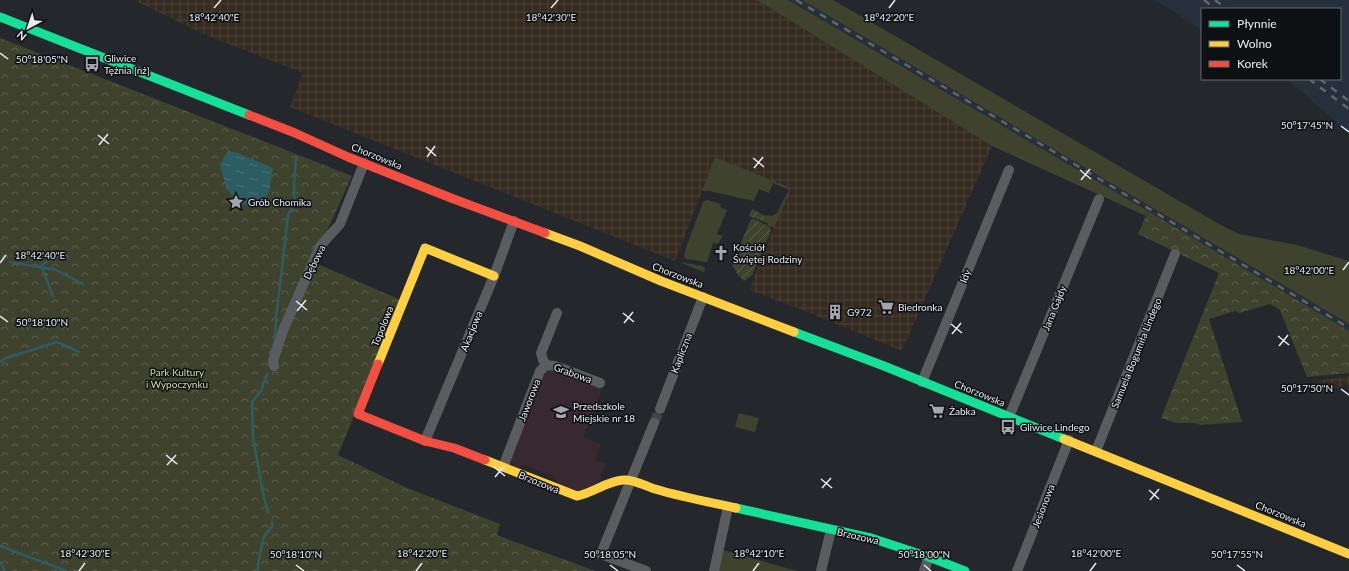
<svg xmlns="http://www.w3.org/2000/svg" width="1349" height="571" font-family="Lato,sans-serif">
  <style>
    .built { fill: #26303c }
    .industrial { fill: url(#industrial-grid) }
    .education { fill: #382930 }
    .green { fill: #3f432e }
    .forest { fill: url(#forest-crowns) }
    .garden { fill: url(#garden-furrows) }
    .water { fill: url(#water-ripples) }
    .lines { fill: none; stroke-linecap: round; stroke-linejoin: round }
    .stream { stroke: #2b5d63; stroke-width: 2.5 }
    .street-tunnel { stroke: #41454a; stroke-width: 10; stroke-dasharray: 10 5; stroke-linecap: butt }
    .street { stroke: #5a5d60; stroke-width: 10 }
    .fast { stroke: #16e098; stroke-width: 9 }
    .slow { stroke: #ffcf43; stroke-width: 9 }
    .jam { stroke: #f24e42; stroke-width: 9 }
    .rail { stroke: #626468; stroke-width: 2.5; stroke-dasharray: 7 7; stroke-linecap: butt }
    .ticks { fill: none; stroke: #e8ecf2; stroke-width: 1.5 }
    .labels { text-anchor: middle; stroke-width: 3; stroke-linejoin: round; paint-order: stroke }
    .poi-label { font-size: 10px; fill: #e8ecf2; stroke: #0e1114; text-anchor: start }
    .street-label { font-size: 10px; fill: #e8ecf2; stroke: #0e1114 }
    .park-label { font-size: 10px; fill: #d3de9c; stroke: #0e1114 }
    .ticks-label { font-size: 10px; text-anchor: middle; fill: #e8ecf2; stroke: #0e1114; stroke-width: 3; stroke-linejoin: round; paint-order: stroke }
  </style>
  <defs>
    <pattern id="industrial-grid" width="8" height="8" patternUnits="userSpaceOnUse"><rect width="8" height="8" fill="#362b20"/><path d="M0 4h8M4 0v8" fill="none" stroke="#494036"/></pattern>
    <pattern id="forest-crowns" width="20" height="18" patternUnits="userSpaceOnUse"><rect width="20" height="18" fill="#3f432e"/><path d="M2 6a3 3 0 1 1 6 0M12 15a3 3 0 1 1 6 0" fill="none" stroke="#5b5e4d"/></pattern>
    <pattern id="garden-furrows" width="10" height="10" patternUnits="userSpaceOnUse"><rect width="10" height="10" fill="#3f432e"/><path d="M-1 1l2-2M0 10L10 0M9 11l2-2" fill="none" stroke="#5b5e4d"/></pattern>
    <pattern id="water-ripples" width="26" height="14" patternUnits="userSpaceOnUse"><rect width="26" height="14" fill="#2b5d63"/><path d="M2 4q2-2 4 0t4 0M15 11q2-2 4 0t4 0" fill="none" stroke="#4a747a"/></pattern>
  </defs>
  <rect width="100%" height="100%" fill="#24282c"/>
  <path class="built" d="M788 0H802L1349 324V331L1148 211Z
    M1155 0H1349V134L1307 96 1286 79H1340V9H1202V30Z"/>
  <path class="industrial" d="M134 0H757L992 146 902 351 800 309 749 290 790 188 715 157 675 261 290 107 303 73 201 33Z
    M1349 376V385L1318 391 1317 381Z"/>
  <path class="education" d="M549 369 603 387 583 437 601 445 595 460 606 464 598 484 581 492 557 483 555 477 525 465 519 468 510 464 512 456 541 379Z"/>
  <path class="green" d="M757 0H788L1148 211 1146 216 992 146Z
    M802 0H833L1219 224 1239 234 1297 245 1349 261V324Z
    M715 157 791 188 774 228 767 225 768 220 763 215 772 216 777 213 789 190 773 183 769 193 759 189 754 201 709 191H702Z
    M707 200 721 204 720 207 727 210 717 234 723 236 718 244 713 243 707 262 686 259 684 256 686 248 703 202Z
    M679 262 702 266 705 268 704 272Z
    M739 413 759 418 755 432 735 427Z
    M723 550 797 571H718Z"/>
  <path class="forest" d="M0 38 352 176 313 262 401 300 338 455 407 488 500 524 497 535C529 548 563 558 595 571H0Z
    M1148 211 1349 331V373L1307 377 1280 310 1270 304 1239 313 1235 311 1209 319 1242 422 1201 425 1195 423H1176L1161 418 1219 273 1138 234Z"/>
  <path class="garden" d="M753 209 763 215 768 220 767 223 749 216 751 210Z
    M751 219H754L770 227 771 231 752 275 744 281 737 274 732 264Z"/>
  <path class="water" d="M228 151 238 153 273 168 269 192 259 208 239 203 226 188 220 164Z"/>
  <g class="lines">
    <path class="stream" d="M10 262 56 270 83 284
      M40 267 49 259 60 256
      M42 268 53 296
      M270 353 275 341 276 319 288 215 295 203 294 185 296 157
      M0 362 6 358 57 342 79 352
      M267 374 261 391 252 402 253 437 263 493 268 512
      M0 546 66 571
      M0 562 5 571
      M258 571V564L264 536 272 527V522"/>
    <path class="street-tunnel" d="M654 423 660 409"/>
    <path class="street" d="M546 365 555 366 600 383
      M274 366 273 361 284 328 313 262 321 245 340 224 364 163
      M922 382 1009 170
      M660 409 703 297
      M1009 417 1099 199
      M425 441 494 276 514 221
      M1096 451 1175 254
      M503 467 540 371 546 365 543 360 541 353 557 313
      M646 571 601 554 654 423
      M714 571 728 507
      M821 571 831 530
      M924 571 929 557
      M1017 571 1069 440"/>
    <path class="fast" d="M0 17 249 115
      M794 332 884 366 1064 439
      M736 508 871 538 929 557 965 571"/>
    <path class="slow" d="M545 233 580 246 661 281 794 332
      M378 364 425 248 494 276
      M1064 439 1349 554
      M485 460 577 496C593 493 607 481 623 480 634 479 645 486 655 489 682 497 709 502 736 508"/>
    <path class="jam" d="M249 115 295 133 348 157 451 198 545 233
      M378 364 358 414 425 441 454 448 485 460"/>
    <path class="rail" d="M796 0 1039 143 1349 328
      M1204 0 1216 9
      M1215 0 1227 9
      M1309 79 1349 109
      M1320 79 1349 101"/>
  </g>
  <path class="ticks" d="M214 8 221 0M551 8 558 0M889 8 895 0M0 53 8 59M1341 126 1349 132M98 135 109 144M99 145 108 134M426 147 436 156M427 157 435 146M753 158 764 167M754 168 763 157M1080 170 1091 179M1081 180 1090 169M0 263 6 255M1343 270 1349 262M296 301 307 310M297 311 306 300M623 313 634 322M0 316 8 322M624 323 633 312M951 324 962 333M952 334 961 323M1278 336 1289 345M1279 346 1288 335M1341 389 1349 395M166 455 177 464M167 465 176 455M494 467 505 476M495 477 504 466M821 479 832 488M822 488 831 478M1149 490 1159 499M1150 500 1159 489M296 565 304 571M610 565 618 571M924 565 931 571M1237 565 1245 571M79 571 85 563M416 571 422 563M753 571 759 563M1090 571 1096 563"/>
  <defs>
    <symbol id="bus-bare" viewBox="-9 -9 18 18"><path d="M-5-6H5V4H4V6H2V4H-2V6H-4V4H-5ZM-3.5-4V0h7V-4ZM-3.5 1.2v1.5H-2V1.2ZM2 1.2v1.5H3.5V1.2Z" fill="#a3a7ad" stroke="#0e1114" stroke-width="2.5" paint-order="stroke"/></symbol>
    <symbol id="sight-bare" viewBox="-9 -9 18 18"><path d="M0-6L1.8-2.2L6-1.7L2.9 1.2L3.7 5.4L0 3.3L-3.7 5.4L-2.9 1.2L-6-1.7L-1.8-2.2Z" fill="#a3a7ad" stroke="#0e1114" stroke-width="2.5" paint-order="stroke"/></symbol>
    <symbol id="church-bare" viewBox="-9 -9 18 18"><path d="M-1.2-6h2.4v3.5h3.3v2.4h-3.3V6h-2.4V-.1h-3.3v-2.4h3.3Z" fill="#a3a7ad" stroke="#0e1114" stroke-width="2.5" paint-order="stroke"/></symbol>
    <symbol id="supermarket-bare" viewBox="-9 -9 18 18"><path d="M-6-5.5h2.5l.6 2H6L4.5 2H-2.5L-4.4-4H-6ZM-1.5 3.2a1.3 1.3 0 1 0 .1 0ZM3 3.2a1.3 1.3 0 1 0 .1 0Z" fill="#a3a7ad" stroke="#0e1114" stroke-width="2.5" paint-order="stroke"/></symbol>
    <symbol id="building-bare" viewBox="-9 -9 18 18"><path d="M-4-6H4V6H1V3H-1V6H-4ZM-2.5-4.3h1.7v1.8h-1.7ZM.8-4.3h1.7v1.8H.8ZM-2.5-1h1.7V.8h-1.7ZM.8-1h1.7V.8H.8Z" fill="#a3a7ad" stroke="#0e1114" stroke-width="2.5" paint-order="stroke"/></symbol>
    <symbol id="school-bare" viewBox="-9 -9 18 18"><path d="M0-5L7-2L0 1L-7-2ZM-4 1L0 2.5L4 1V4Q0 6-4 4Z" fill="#a3a7ad" stroke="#0e1114" stroke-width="2.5" paint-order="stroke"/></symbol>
  </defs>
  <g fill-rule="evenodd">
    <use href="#bus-bare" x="81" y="53" width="22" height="22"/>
    <use href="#sight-bare" x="225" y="191" width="22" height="22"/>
    <use href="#church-bare" x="710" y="242" width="22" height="22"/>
    <use href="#supermarket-bare" x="875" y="296" width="22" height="22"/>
    <use href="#building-bare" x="824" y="301" width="22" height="22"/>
    <use href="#supermarket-bare" x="926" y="400" width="22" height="22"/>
    <use href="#school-bare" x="550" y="401" width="22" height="22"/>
    <use href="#bus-bare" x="997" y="416" width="22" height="22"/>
  </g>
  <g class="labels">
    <g class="poi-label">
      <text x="104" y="62">Gliwice<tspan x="104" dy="12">Tężnia [nż]</tspan></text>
      <text x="248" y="206">Grób Chomika</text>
      <text x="733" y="251">Kościół<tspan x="733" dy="12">Świętej Rodziny</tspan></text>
      <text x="898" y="311">Biedronka</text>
      <text x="847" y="316">G972</text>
      <text x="573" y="410">Przedszkole<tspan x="573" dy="12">Miejskie nr 18</tspan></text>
      <text x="949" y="415">Żabka</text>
      <text x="1020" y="431">Gliwice Lindego</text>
    </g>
    <g class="street-label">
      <text transform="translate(377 156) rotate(22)" y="4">Chorzowska</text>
      <text transform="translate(314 262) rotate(-64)" y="4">Dębowa</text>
      <text transform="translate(678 275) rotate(21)" y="4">Chorzowska</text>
      <text transform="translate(965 276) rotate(-68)" y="4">Idy</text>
      <text transform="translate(1054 308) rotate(-68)" y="4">Jana Gajdy</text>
      <text transform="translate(382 326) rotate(-68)" y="4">Topolowa</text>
      <text transform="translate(471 331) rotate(-68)" y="4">Akacjowa</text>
      <text transform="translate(681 353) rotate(-69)" y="4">Kapliczna</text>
      <text transform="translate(1136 353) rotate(-68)" y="4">Samuela Bogumiła Lindego</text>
      <text transform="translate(573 373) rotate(20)" y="4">Grabowa</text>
      <text transform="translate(980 393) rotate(22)" y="4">Chorzowska</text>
      <text transform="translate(529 400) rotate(-69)" y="4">Jaworowa</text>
      <text transform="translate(539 482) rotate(22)" y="4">Brzozowa</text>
      <text transform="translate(1043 506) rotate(-69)" y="4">Jesionowa</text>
      <text transform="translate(1281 514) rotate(22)" y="4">Chorzowska</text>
      <text transform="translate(858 536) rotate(13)" y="4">Brzozowa</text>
    </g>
    <g class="park-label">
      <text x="177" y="376">Park Kultury<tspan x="177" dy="12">i Wypoczynku</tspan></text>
    </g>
  </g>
  <g class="ticks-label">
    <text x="214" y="21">18°42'40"E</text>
    <text x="551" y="21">18°42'30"E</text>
    <text x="889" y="21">18°42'20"E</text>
    <text x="42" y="63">50°18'05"N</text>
    <text x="1307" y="129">50°17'45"N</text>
    <text x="40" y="259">18°42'40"E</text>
    <text x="1309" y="274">18°42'00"E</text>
    <text x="42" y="326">50°18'10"N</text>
    <text x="1307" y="392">50°17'50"N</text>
    <text x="85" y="557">18°42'30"E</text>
    <text x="422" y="557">18°42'20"E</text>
    <text x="759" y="557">18°42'10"E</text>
    <text x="1096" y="557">18°42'00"E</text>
    <text x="296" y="558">50°18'10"N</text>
    <text x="610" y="558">50°18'05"N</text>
    <text x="924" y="558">50°18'00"N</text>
    <text x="1237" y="558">50°17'55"N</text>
  </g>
  <rect x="1201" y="8" width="140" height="72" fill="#0e1114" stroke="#65696d"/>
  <rect x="1209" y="21" width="20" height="6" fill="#16e098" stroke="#65696d"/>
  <text x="1237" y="28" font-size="12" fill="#e8ecf2">Płynnie</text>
  <rect x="1209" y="41" width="20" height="6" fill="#ffcf43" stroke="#65696d"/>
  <text x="1237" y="48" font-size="12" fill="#e8ecf2">Wolno</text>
  <rect x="1209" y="61" width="20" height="6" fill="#f24e42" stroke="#65696d"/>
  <text x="1237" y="68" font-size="12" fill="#e8ecf2">Korek</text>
  <g transform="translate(28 28) rotate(220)" stroke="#0e1114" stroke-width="3" paint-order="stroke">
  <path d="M0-3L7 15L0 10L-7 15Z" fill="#e8ecf2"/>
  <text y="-6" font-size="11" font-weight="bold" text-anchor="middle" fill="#e8ecf2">N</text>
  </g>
</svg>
